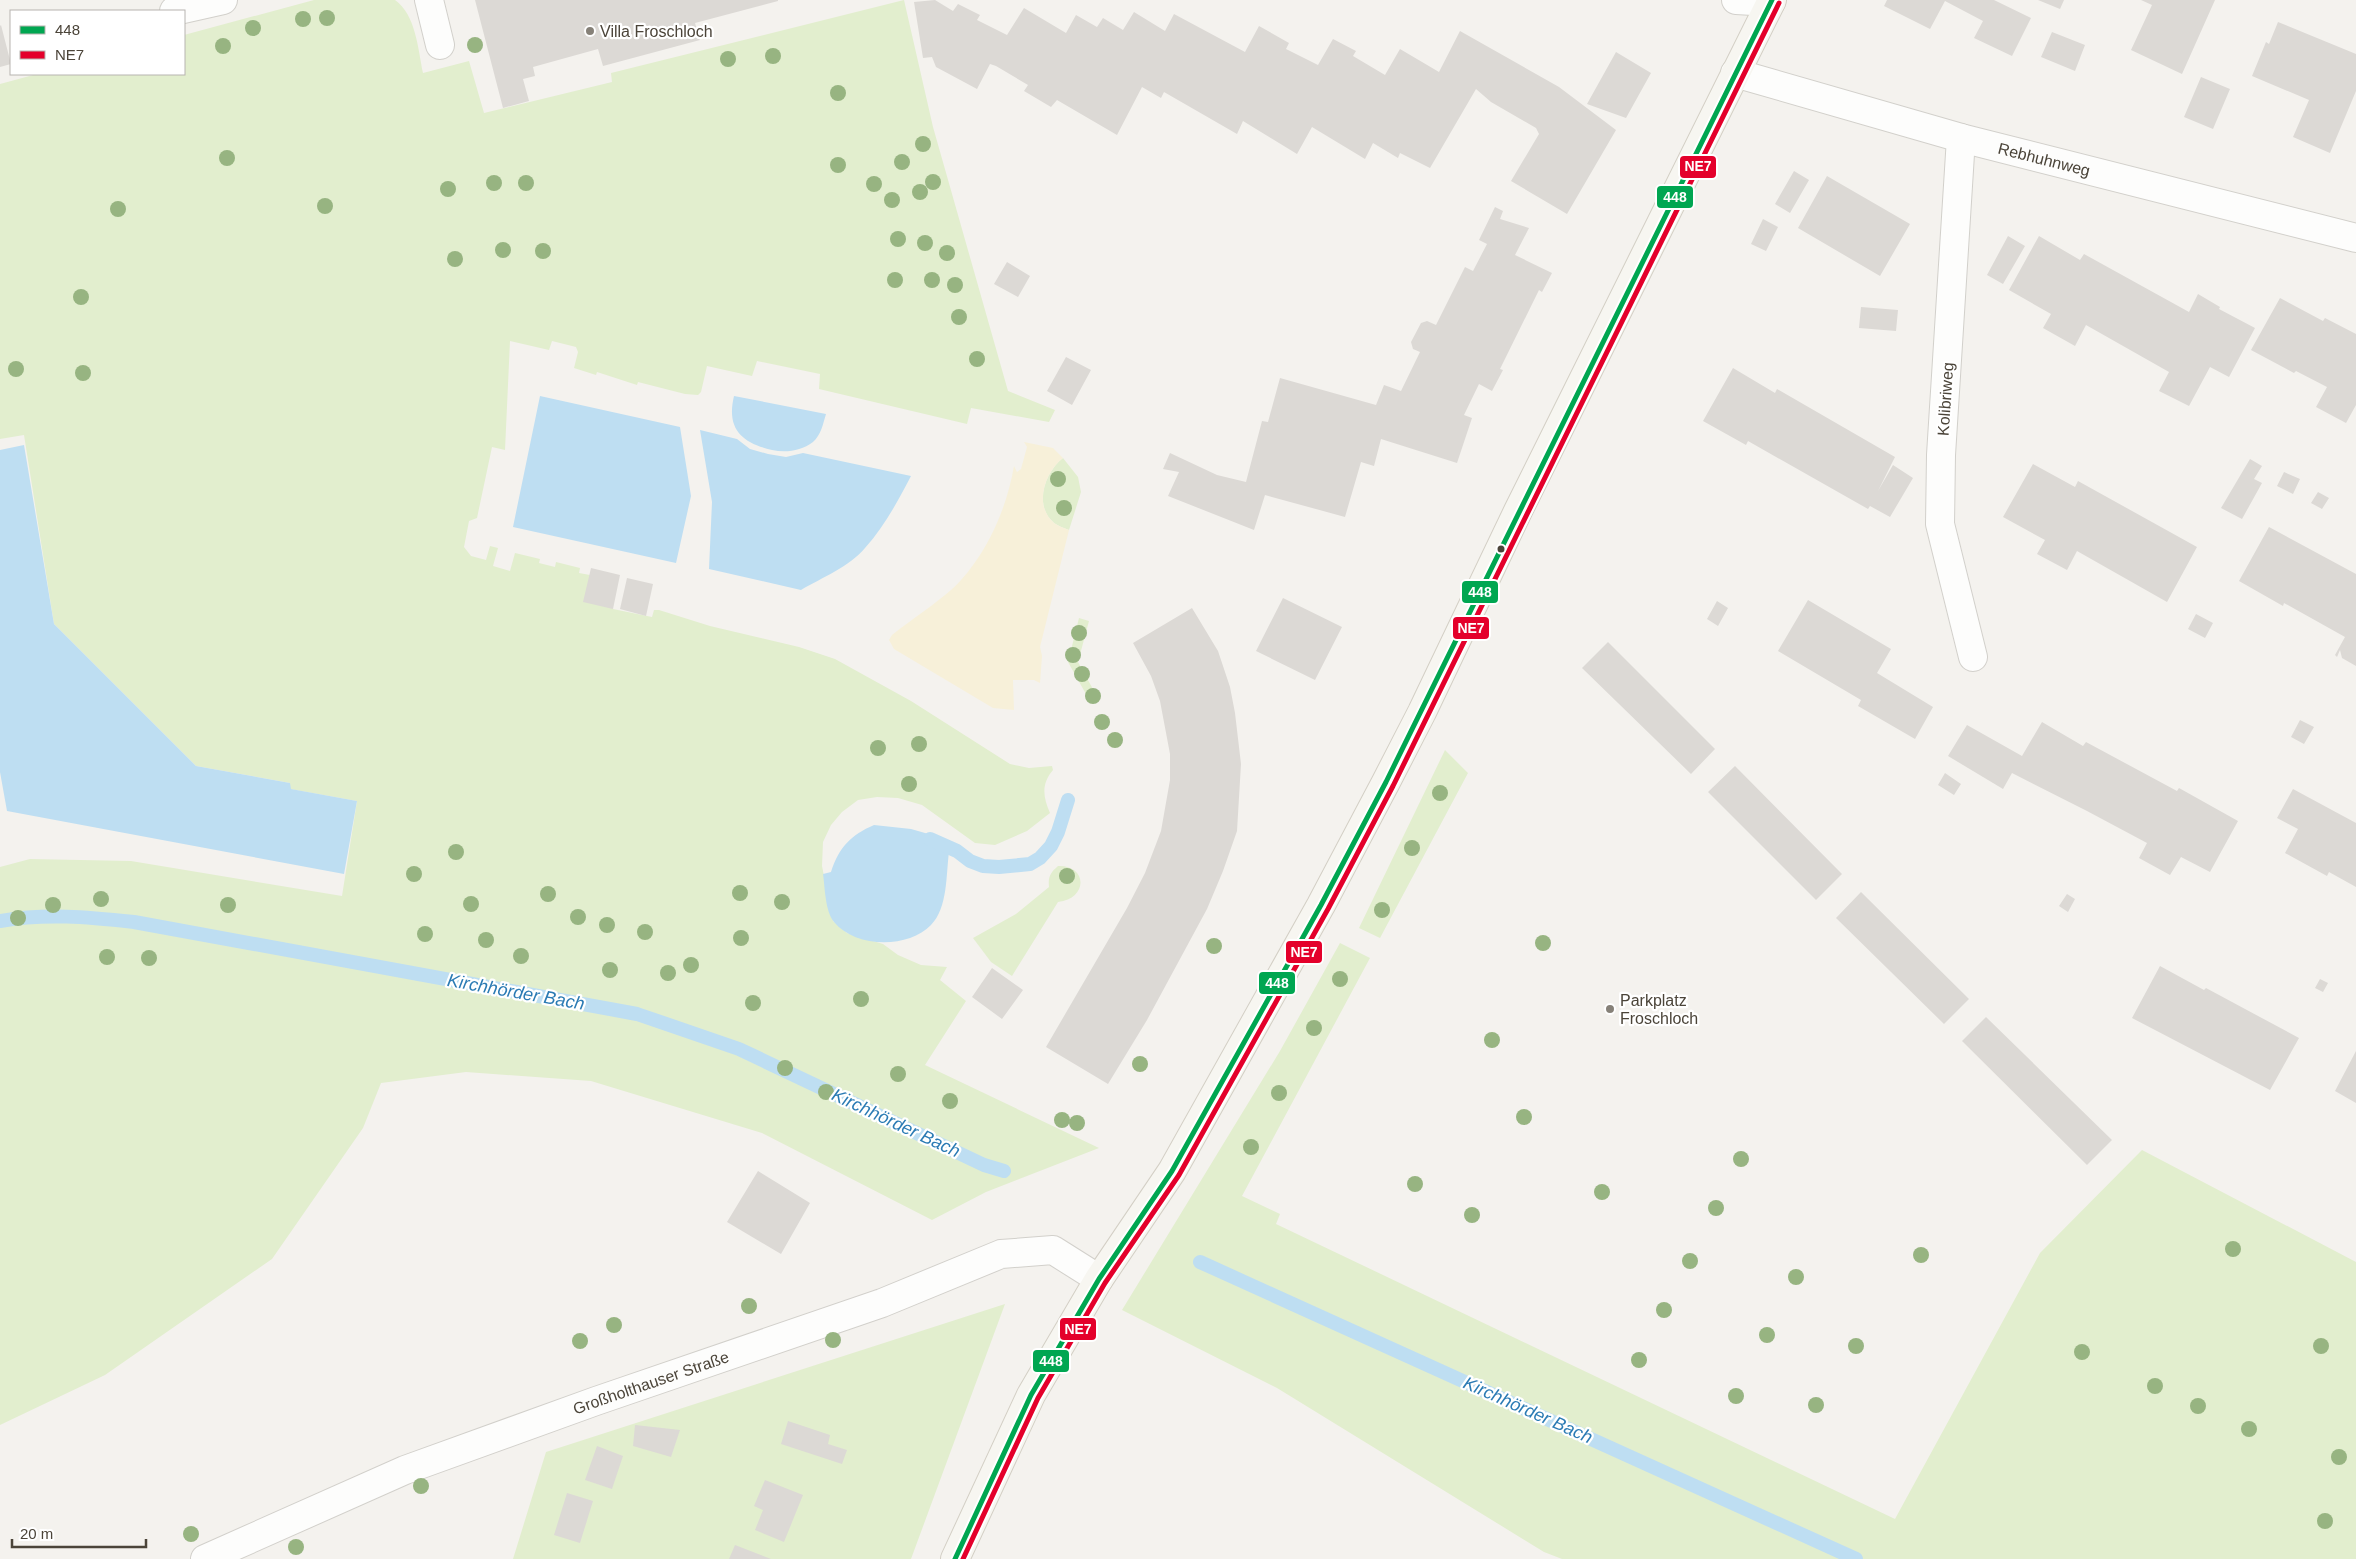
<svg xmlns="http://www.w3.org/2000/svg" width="2356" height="1559" font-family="Helvetica,sans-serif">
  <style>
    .green { fill: #e2eece }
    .sand { fill: #f7f0d9 }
    .water { fill: #bedef2 }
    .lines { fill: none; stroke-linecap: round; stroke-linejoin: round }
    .stream { stroke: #bedef2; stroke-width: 14 }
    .building { fill: #dcd9d5 }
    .street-casing { stroke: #d2d0cb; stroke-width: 30 }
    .secondary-casing { stroke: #d3cfc5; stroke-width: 30 }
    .street { stroke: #fdfdfc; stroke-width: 28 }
    .secondary { stroke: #f7f6f1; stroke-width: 28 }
    .bus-1-casing { stroke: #fff; stroke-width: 9 }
    .bus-2-casing { stroke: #fff; stroke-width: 9 }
    .bus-1 { stroke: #00a651; stroke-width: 5 }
    .bus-2 { stroke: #e4002b; stroke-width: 5 }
    .tree { fill: #97b481 }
    .poi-dot { fill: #868178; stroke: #fff; stroke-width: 2 }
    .bus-dot { fill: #4b4439; stroke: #fff; stroke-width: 2 }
    .labels { text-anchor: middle; stroke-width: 4.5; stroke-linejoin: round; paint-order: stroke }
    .poi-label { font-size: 16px; fill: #4b4439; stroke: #fff; text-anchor: start }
    .street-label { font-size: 16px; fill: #4b4439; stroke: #fff }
    .water-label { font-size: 18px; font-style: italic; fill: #2b7bb4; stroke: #fff }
    .line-badge { stroke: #fff; stroke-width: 2 }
    .badge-label { font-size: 14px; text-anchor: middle; font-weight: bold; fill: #fff }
  </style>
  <rect width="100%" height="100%" fill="#f4f2ee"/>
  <path class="green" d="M314 0H395C416 15 418 49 423 73L469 61 484 113 612 82 611 73 904 0 933 127 1008 391 1055 410 1049 422 971 408 967 424 819 389 820 374 757 361 752 376 707 366 701 392 698 395 685 394 638 382 637 385 597 372 596 375 574 368 578 352 576 347 552 341 549 350 510 341 505 450 492 447 477 518 469 521 464 547 471 556 486 560 490 546 498 548 493 566 510 571 515 553 540 559 539 563 555 567 556 562 580 568 579 573 590 575 613 609 652 617 654 610H659L710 626 799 647 835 659 911 701 1010 764 1029 768 1052 766 1053 770C1041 784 1043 797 1050 813L1027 831 995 845 975 843 922 805 898 798 877 797 858 800 842 812 831 825 823 842 822 866 833 921 847 933 883 944 898 955 921 965 947 967 940 980 966 1001 925 1065 1099 1148 986 1192 932 1220 762 1133 591 1081 466 1072 381 1083 363 1128 272 1259 105 1375 0 1425V867L30 859 131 861 342 896 357 801 290 789V783L196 766 54 624 24 435 0 439V84L37 74H184V35Z
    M1063 458 1078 477 1081 492 1069 530C1064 528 1058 526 1054 523 1033 505 1045 472 1063 458Z
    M1079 618 1089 621 1078 662 1099 700 1091 703 1068 662Z
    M1445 750 1468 773 1380 938 1359 928Z
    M1058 866C1088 865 1088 899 1058 902L1012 976 991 962 973 938 1016 914 1049 887C1048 877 1050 873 1058 866Z
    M1340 943 1370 958 1242 1196 1280 1214 1276 1224 1895 1519 2040 1253 2142 1150 2356 1262V1559H1562L1544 1552 1277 1388 1122 1310 1280 1051Z
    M1005 1304 911 1559H513L546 1452Z"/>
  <path class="sand" d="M1024 442 1053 448 1063 458C1045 472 1033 505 1054 523 1058 526 1064 528 1069 530L1040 647 1042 656 1040 683 1034 680H1013L1014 710 993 708 894 649 889 640 892 635C912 619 945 598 961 580 989 549 1007 507 1014 466L1017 472 1021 469 1027 447Z"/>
  <path class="water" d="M540 396 680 427 691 496 676 563 513 527Z
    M734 396 826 414C823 424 821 435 813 442 801 451 786 453 772 450 742 443 726 429 734 396Z
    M700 430 737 439 750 449 768 454 786 457 803 453 911 476C898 501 884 527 865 548 849 567 823 577 801 590L709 569 712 502Z
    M24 445 54 624 196 766 290 783 291 789 357 801 344 874 7 811 0 772V450Z
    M874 825 911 829 932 835 929 844 949 852C946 874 948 908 931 925 908 949 855 948 834 922 825 911 825 887 823 874L831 872C839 847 851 835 874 825Z"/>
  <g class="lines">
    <path class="stream" d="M930 839 957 851 970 861 983 866 999 867 1030 864 1040 858 1051 846 1058 832 1068 800
      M0 921C45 913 88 917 134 922L637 1014 739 1049 984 1165 1004 1171
      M1200 1262 1856 1559"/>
  </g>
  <path class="building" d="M475 0H778V1L695 23 700 40 603 66 598 49 533 67 535 76 523 79 529 101 503 108Z
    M935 0 953 11 958 4 980 15 977 20 1007 35 1024 8 1066 33 1076 15 1097 27 1103 18 1123 30 1134 12 1165 31 1174 14 1245 52 1259 26 1289 43 1286 49 1318 65 1333 39 1356 51 1353 56 1385 75 1400 49 1439 72 1460 31 1559 87 1616 130 1567 214 1511 181 1539 134 1536 128 1491 102 1476 89 1430 168 1400 153 1398 158 1373 143 1365 159 1312 127 1297 154 1243 121 1237 134 1164 92 1161 98 1142 87 1117 135 1057 100 1051 107 1024 91 1028 85 996 66 990 64 977 89 936 67 932 57 923 58 914 2Z
    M1887 0H1994L2031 18 2012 56 1974 38 1983 21 1945 1 1930 29 1884 6Z
    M2038 0H2064L2060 9Z
    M2141 0H2215L2182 74 2131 50 2152 5Z
    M2278 22 2356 54V91L2330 153 2293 137 2309 100 2252 76 2266 42 2269 44Z
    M1 25 11 64 0 67V26Z
    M2052 32 2085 45 2075 71 2041 57Z
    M1616 52 1651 73 1626 118 1587 104Z
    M2201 77 2230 89 2213 129 2184 117Z
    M1794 171 1809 180 1790 213 1775 204Z
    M1827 176 1910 224 1880 276 1798 228Z
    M1495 207 1503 211 1500 219 1529 228 1515 255 1552 273 1542 292 1539 290 1500 369 1503 370 1492 391 1479 384 1464 415 1472 418 1457 463 1381 439 1374 466 1361 462 1345 517 1265 495 1254 530 1168 496 1179 472 1163 469 1170 453 1217 475 1246 482 1262 421 1268 422 1280 378 1376 405 1384 385 1401 391 1420 352 1413 349 1411 342 1421 323 1427 321 1436 325 1465 267 1473 271 1487 244 1479 240Z
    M1763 219 1778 227 1766 251 1751 244Z
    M2008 236 2025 246 2003 284 1987 275Z
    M2039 236 2080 260 2084 254 2189 312 2198 294 2220 307 2219 309 2255 328 2229 377 2210 367 2189 406 2159 391 2169 372 2086 325 2075 346 2043 328 2051 314 2009 290Z
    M1007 262 1030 276 1018 297 994 284Z
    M2280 298 2323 321 2325 318 2356 334V405L2346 423 2316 407 2327 387 2296 371 2294 373 2251 350Z
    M1861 307 1898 310 1896 331 1859 328Z
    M1066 357 1091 370 1072 405 1047 391Z
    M1733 368 1775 393 1777 389 1895 457 1878 491 1893 465 1913 478 1890 517 1870 506 1868 509 1748 441 1746 445 1703 421Z
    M2250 459 2262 466 2254 479 2262 483 2242 519 2221 508Z
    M2033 464 2075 487 2078 481 2197 547 2167 602 2077 551 2067 570 2037 554 2045 540 2003 517Z
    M2284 472 2300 479 2293 494 2277 486Z
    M2318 492 2329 498 2322 509 2311 503Z
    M2269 527 2356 574V666L2342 658 2340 650 2337 657 2335 655 2345 637 2284 603 2283 606 2239 581Z
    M591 568 620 575 613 609 583 602Z
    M627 578 653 584 646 616 620 609Z
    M1283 598 1342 627 1315 680 1256 651Z
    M1808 600 1891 649 1877 673 1933 707 1915 739 1858 706 1861 700 1778 651Z
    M1717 601 1728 608 1718 626 1707 619Z
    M1192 608 1218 651 1230 687 1235 713 1241 764 1237 831 1223 871 1207 909 1147 1020 1108 1084 1046 1047 1127 908 1145 873 1161 831 1170 780V754L1160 701 1151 676 1133 643Z
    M2196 614 2213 623 2205 638 2188 629Z
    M1608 642 1715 749 1691 774 1582 668Z
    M2300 720 2314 727 2304 744 2291 737Z
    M2042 722 2083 746 2086 742 2177 791 2179 788 2238 821 2210 872 2181 857 2170 875 2139 858 2147 843 2087 811 2012 773 2003 789 1948 756 1967 725 2022 756Z
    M1735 766 1842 874 1816 900 1708 792Z
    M1945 773 1961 784 1954 795 1938 785Z
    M2293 789 2356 823V887L2329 872 2327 876 2285 853 2298 829 2277 818Z
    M1861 892 1969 999 1944 1024 1836 918Z
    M2067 894 2075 899 2068 912 2059 906Z
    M2160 966 2204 990 2206 988 2299 1038 2270 1090 2132 1018Z
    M992 968 1023 990 1002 1019 972 997Z
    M2320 979 2328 983 2323 992 2315 988Z
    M1986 1017 2112 1140 2087 1165 1962 1041Z
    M2356 1051V1103L2335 1091Z
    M758 1171 810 1203 781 1254 727 1222Z
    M788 1421 830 1435 828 1444 847 1450 842 1464 781 1444Z
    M635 1425 680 1430 671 1457 633 1446Z
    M597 1446 623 1456 612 1489 585 1480Z
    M765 1480 803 1495 784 1542 755 1530 763 1510 754 1506Z
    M567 1493 593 1501 580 1543 554 1535Z
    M735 1545 771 1559H729Z"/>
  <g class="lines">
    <defs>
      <g id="street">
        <path d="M429 0 440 45"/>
        <path d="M1736 0 1771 2"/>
        <path d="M174 11 223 0"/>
        <path id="s1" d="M1735 73 1961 138 2356 238"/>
        <path d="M1961 138 1941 455 1940 524 1973 657"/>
        <path id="s2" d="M205 1559 405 1470 596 1401 882 1303 1001 1254 1053 1250 1099 1279"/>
      </g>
      <path id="secondary" d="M955 1559 1031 1395 1099 1279 1172 1171 1321 905 1386 782 1422 712 1518 511 1772 0"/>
    </defs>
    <use href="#street" class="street-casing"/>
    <use href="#secondary" class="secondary-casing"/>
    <use href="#street" class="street"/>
    <use href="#secondary" class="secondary"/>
    <defs>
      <path id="bus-1" d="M955 1559 1031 1395 1099 1279 1172 1171 1321 905 1386 782 1772 0"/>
      <path id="bus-2" d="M963 1559 1038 1398 1105 1283 1179 1175 1328 909 1393 786 1779 3"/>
    </defs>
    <use href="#bus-1" class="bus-1-casing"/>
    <use href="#bus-2" class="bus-2-casing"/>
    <use href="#bus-1" class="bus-1"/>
    <use href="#bus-2" class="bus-2"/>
  </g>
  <g class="tree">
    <circle cx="327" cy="18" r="8"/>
    <circle cx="303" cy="19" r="8"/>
    <circle cx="253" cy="28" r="8"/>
    <circle cx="475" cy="45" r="8"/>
    <circle cx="223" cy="46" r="8"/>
    <circle cx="773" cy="56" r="8"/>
    <circle cx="728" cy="59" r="8"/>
    <circle cx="838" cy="93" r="8"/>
    <circle cx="923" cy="144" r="8"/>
    <circle cx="227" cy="158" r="8"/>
    <circle cx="902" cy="162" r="8"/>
    <circle cx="838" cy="165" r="8"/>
    <circle cx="933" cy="182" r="8"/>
    <circle cx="494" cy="183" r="8"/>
    <circle cx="526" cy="183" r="8"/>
    <circle cx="874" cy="184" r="8"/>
    <circle cx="448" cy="189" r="8"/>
    <circle cx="920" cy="192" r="8"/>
    <circle cx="892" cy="200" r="8"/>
    <circle cx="325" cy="206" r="8"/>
    <circle cx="118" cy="209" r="8"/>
    <circle cx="898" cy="239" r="8"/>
    <circle cx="925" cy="243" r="8"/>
    <circle cx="503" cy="250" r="8"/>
    <circle cx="543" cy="251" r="8"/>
    <circle cx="947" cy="253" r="8"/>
    <circle cx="455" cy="259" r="8"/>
    <circle cx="895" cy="280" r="8"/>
    <circle cx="932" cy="280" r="8"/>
    <circle cx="955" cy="285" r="8"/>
    <circle cx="81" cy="297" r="8"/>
    <circle cx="959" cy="317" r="8"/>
    <circle cx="977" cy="359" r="8"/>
    <circle cx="16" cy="369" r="8"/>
    <circle cx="83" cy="373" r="8"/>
    <circle cx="1058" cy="479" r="8"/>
    <circle cx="1064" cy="508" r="8"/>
    <circle cx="1079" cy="633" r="8"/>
    <circle cx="1073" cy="655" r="8"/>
    <circle cx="1082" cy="674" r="8"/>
    <circle cx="1093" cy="696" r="8"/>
    <circle cx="1102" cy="722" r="8"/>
    <circle cx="1115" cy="740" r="8"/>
    <circle cx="919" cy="744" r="8"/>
    <circle cx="878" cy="748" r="8"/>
    <circle cx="909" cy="784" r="8"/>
    <circle cx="1440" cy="793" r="8"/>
    <circle cx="1412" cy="848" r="8"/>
    <circle cx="456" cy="852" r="8"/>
    <circle cx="414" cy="874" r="8"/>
    <circle cx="1067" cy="876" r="8"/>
    <circle cx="740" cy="893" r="8"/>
    <circle cx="548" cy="894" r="8"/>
    <circle cx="101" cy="899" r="8"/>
    <circle cx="782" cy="902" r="8"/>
    <circle cx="471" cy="904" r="8"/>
    <circle cx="53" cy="905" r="8"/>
    <circle cx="228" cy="905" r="8"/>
    <circle cx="1382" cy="910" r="8"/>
    <circle cx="578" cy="917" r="8"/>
    <circle cx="18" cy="918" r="8"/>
    <circle cx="607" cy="925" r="8"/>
    <circle cx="645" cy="932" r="8"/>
    <circle cx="425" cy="934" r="8"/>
    <circle cx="741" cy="938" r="8"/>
    <circle cx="486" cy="940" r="8"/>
    <circle cx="1543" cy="943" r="8"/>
    <circle cx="1214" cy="946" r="8"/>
    <circle cx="521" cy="956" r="8"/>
    <circle cx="107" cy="957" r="8"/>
    <circle cx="149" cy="958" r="8"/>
    <circle cx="691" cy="965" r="8"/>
    <circle cx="610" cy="970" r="8"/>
    <circle cx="668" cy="973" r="8"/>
    <circle cx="1340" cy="979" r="8"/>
    <circle cx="861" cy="999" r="8"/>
    <circle cx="753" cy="1003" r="8"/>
    <circle cx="1314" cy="1028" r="8"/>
    <circle cx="1492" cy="1040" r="8"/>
    <circle cx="1140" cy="1064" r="8"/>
    <circle cx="785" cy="1068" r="8"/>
    <circle cx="898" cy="1074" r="8"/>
    <circle cx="826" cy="1092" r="8"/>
    <circle cx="1279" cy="1093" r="8"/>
    <circle cx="950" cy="1101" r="8"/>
    <circle cx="1524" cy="1117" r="8"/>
    <circle cx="1062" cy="1120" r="8"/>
    <circle cx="1077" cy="1123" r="8"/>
    <circle cx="1251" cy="1147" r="8"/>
    <circle cx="1741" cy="1159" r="8"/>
    <circle cx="1415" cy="1184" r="8"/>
    <circle cx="1602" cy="1192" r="8"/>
    <circle cx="1716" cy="1208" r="8"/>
    <circle cx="1472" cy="1215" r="8"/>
    <circle cx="2233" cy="1249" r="8"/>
    <circle cx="1921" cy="1255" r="8"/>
    <circle cx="1690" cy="1261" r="8"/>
    <circle cx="1796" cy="1277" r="8"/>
    <circle cx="749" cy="1306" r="8"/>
    <circle cx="1664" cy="1310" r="8"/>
    <circle cx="614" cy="1325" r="8"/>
    <circle cx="1767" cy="1335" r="8"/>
    <circle cx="833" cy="1340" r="8"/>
    <circle cx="580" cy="1341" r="8"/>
    <circle cx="1856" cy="1346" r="8"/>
    <circle cx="2321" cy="1346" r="8"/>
    <circle cx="2082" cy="1352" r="8"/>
    <circle cx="1639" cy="1360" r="8"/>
    <circle cx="2155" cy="1386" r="8"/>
    <circle cx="1736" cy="1396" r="8"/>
    <circle cx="1816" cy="1405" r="8"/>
    <circle cx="2198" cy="1406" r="8"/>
    <circle cx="2249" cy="1429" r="8"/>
    <circle cx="2339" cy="1457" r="8"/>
    <circle cx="421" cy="1486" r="8"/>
    <circle cx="2325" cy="1521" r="8"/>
    <circle cx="191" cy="1534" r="8"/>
    <circle cx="296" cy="1547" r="8"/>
  </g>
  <g class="poi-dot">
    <circle cx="590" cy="31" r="5"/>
    <circle cx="1610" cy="1009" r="5"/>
  </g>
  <circle class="bus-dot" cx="1501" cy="549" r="4.5"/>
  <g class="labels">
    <g class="poi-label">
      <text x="600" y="37">Villa Froschloch</text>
      <text x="1620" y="1006">Parkplatz<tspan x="1620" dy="18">Froschloch</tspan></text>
    </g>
    <g class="street-label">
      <text dy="6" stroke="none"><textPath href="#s1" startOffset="321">Rebhuhnweg</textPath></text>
      <text transform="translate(1945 399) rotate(-86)" y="6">Kolibriweg</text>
      <text dy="6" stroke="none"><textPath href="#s2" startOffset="480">Großholthauser Straße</textPath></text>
    </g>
    <g class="water-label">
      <text transform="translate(516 992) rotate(10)" y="6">Kirchhörder Bach</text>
      <text transform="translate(896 1123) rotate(25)" y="6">Kirchhörder Bach</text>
      <text transform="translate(1528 1410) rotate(24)" y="6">Kirchhörder Bach</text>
    </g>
  </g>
  <g class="line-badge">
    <rect x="1679" y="155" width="38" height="24" rx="5" fill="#e4002b"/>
    <rect x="1656" y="185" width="38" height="24" rx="5" fill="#00a651"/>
    <rect x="1461" y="580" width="38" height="24" rx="5" fill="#00a651"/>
    <rect x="1452" y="616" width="38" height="24" rx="5" fill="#e4002b"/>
    <rect x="1285" y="940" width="38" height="24" rx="5" fill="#e4002b"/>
    <rect x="1258" y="971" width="38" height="24" rx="5" fill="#00a651"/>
    <rect x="1059" y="1317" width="38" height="24" rx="5" fill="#e4002b"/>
    <rect x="1032" y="1349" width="38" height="24" rx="5" fill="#00a651"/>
  </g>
  <g class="badge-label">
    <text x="1698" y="171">NE7</text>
    <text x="1675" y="202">448</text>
    <text x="1480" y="597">448</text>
    <text x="1471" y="633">NE7</text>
    <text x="1304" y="957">NE7</text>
    <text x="1277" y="988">448</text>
    <text x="1078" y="1334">NE7</text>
    <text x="1051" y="1366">448</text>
  </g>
  <rect x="10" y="10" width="175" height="65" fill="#ffffff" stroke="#b7b4b0"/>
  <rect x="20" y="26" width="25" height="8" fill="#00a651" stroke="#b7b4b0"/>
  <text x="55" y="35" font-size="15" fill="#4b4439">448</text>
  <rect x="20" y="51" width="25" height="8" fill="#e4002b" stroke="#b7b4b0"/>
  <text x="55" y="60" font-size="15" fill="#4b4439">NE7</text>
  <path d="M12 1539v8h134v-8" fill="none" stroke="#4b4439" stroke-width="2.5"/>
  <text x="20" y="1539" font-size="15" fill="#4b4439" stroke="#ffffff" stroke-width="4" paint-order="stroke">20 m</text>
</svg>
